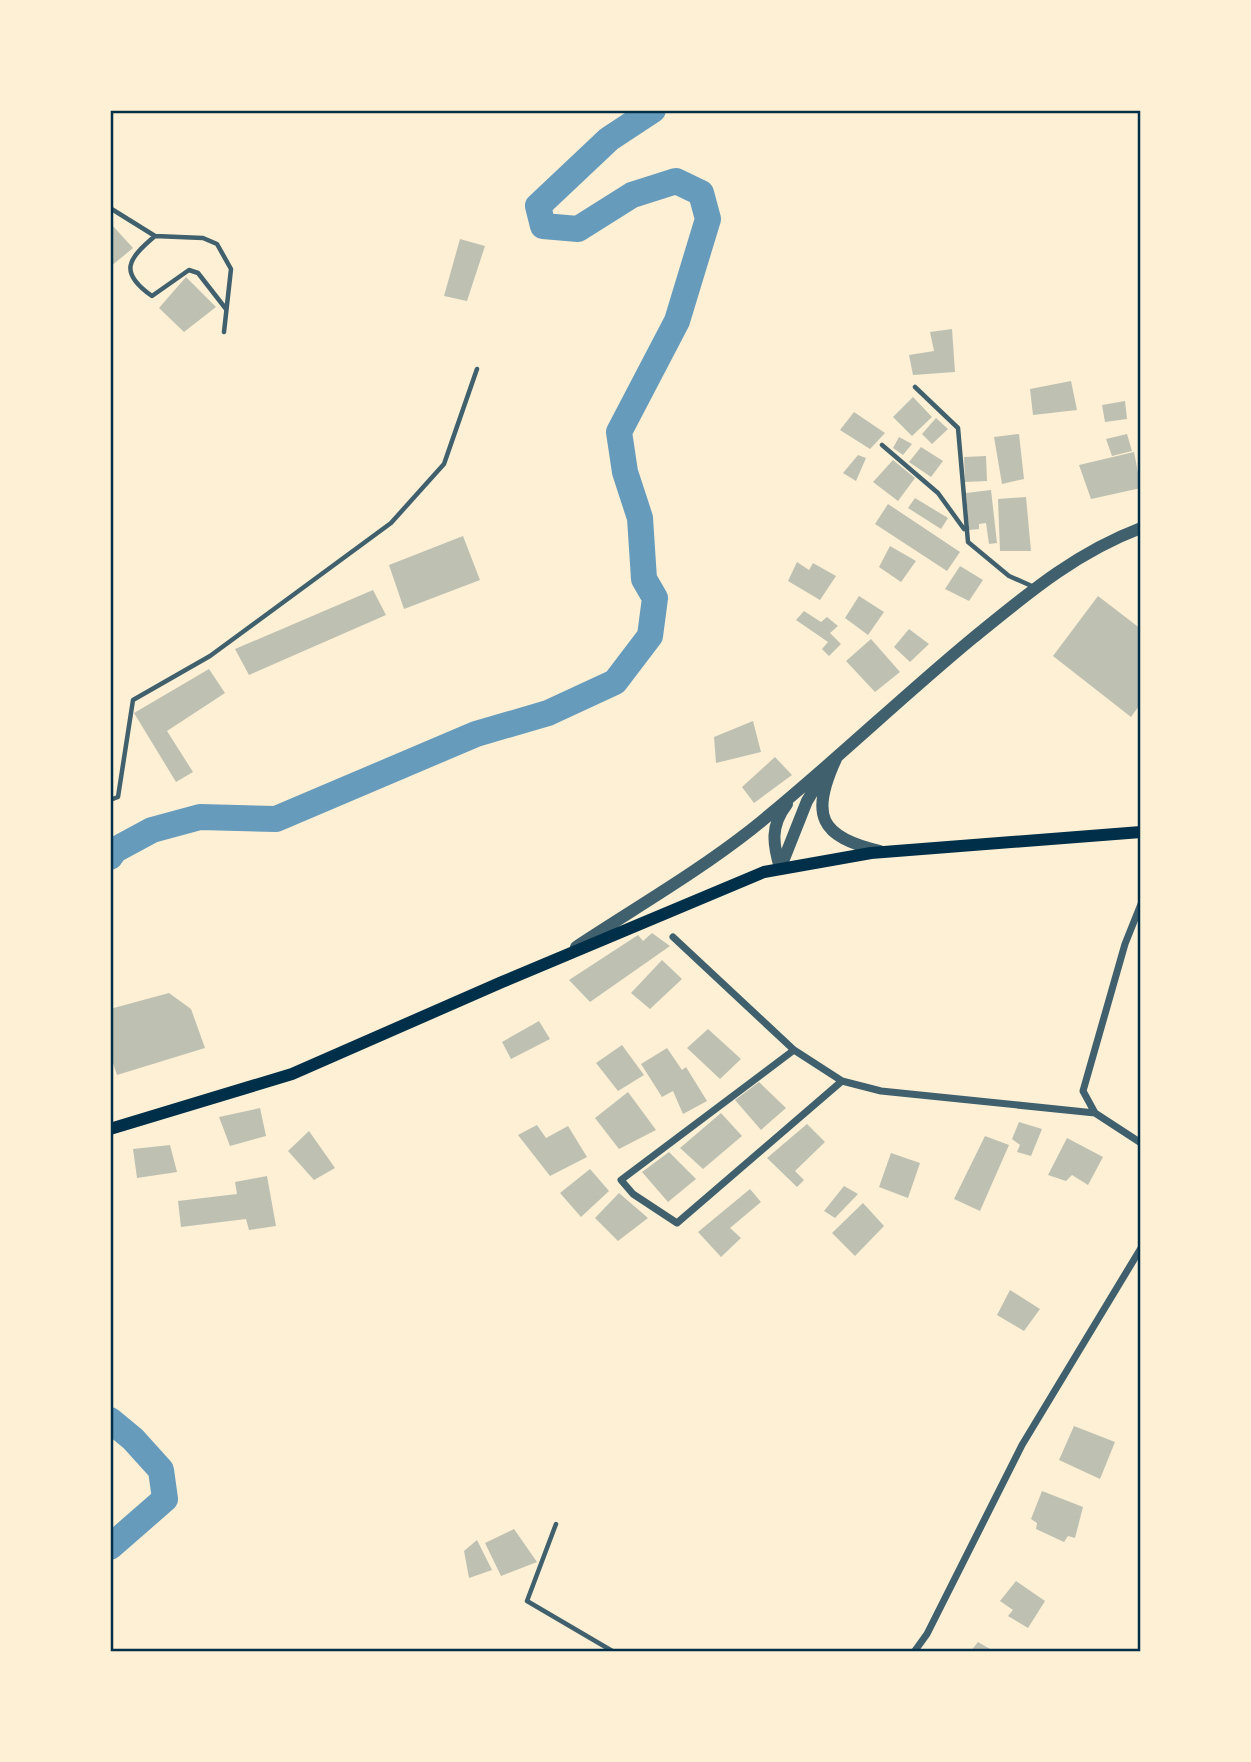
<svg xmlns="http://www.w3.org/2000/svg" width="1251" height="1762" font-family="Mulish,sans-serif">
  <style>
    .lines { fill: none; stroke-linecap: round; stroke-linejoin: round }
    .river { stroke: #669bbc; stroke-width: 26 }
    .building { fill: #bec0b2 }
    .service { stroke: #3f606c; stroke-width: 4.5 }
    .minor { stroke: #3f606c; stroke-width: 7 }
    .tertiary { stroke: #3f606c; stroke-width: 12 }
    .secondary { stroke: #003049; stroke-width: 12 }
    .neatline { fill: none; stroke: #003049; stroke-width: 2.5 }
  </style>
  <rect width="100%" height="100%" fill="#fdf0d5"/>
  <g class="lines">
    <path class="river" d="M110 857 115 850 152 830 200 817 276 819 476 734 548 713 615 682 650 636 655 598 644 579 640 518 625 472 619 432 677 321 708 219 701 193 676 181 632 195 578 229 543 226 538 206 609 139 653 110
      M110 1420 133 1439 161 1470 165 1499 110 1547"/>
  </g>
  <path class="building" d="M112 225 133 248 110 267V227Z
    M460 239 485 246 467 301 444 296Z
    M186 277 216 307 184 332 159 308Z
    M952 329 955 372 913 375 909 355 934 351 930 332Z
    M1071 381 1077 410 1033 415 1030 389Z
    M913 397 932 417 912 436 893 417Z
    M1125 401 1127 419 1105 422 1102 405Z
    M854 412 885 433 870 449 840 430Z
    M936 418 948 429 932 444 922 434Z
    M1019 434 1024 479 1002 484 994 437Z
    M1127 434 1132 451 1112 456 1106 439Z
    M899 437 912 444 903 455 893 448Z
    M921 447 943 461 931 477 909 462Z
    M1134 452 1141 488 1091 499 1079 465Z
    M858 455 866 458 856 481 843 473Z
    M986 456 987 481 965 482 964 457Z
    M893 460 915 478 898 501 873 482Z
    M991 490 997 543 989 544 986 523 979 524V529L969 530 966 493Z
    M1026 497 1031 551H1000L998 499Z
    M915 498 948 518 941 529 908 508Z
    M888 504 960 552 947 571 875 524Z
    M463 536 480 580 404 609 389 565Z
    M890 546 916 561 901 582 879 567Z
    M797 562 809 570 813 563 836 576 820 600 788 581Z
    M960 566 983 580 969 601 945 589Z
    M373 590 386 615 249 675 235 649Z
    M859 596 884 612 868 635 845 618Z
    M1098 596 1141 629V703L1131 717 1053 656Z
    M804 611 821 622 827 617 838 626 830 633 841 644 829 656 822 649 828 642 796 620Z
    M909 629 929 644 910 662 894 647Z
    M871 639 900 672 875 692 846 661Z
    M209 669 225 693 167 731 193 772 176 782 134 713Z
    M753 721 761 752 716 763 714 737Z
    M775 757 792 775 754 803 742 787Z
    M652 933 670 946 590 1002 569 980 638 935 643 941Z
    M662 960 682 979 650 1009 631 993Z
    M169 993 191 1009 205 1048 117 1075 110 1054V1009Z
    M539 1021 550 1039 511 1059 502 1042Z
    M708 1029 741 1059 720 1079 687 1048Z
    M622 1045 644 1075 618 1091 596 1063Z
    M667 1048 682 1070 686 1067 707 1101 683 1114 673 1091 662 1097 641 1064Z
    M759 1082 786 1108 761 1130 735 1100Z
    M628 1092 656 1130 619 1149 595 1118Z
    M260 1108 266 1136 230 1146 219 1117Z
    M721 1113 742 1136 703 1169 680 1148Z
    M1019 1122 1042 1129 1031 1156 1017 1152 1020 1145 1012 1139Z
    M807 1124 825 1142 795 1171 804 1180 797 1187 767 1158Z
    M537 1125 546 1138 568 1126 587 1157 550 1176 518 1135Z
    M309 1131 335 1168 314 1180 288 1151Z
    M985 1136 1009 1145 980 1211 954 1199Z
    M1067 1138 1103 1157 1088 1185 1072 1175 1066 1181 1048 1175Z
    M170 1145 177 1172 137 1178 133 1149Z
    M669 1152 696 1179 668 1202 642 1172Z
    M891 1153 920 1163 908 1198 879 1187Z
    M590 1169 609 1191 581 1217 560 1193Z
    M267 1176 276 1226 249 1230 246 1219 181 1227 178 1201 237 1194 235 1182Z
    M844 1186 858 1194 835 1218 824 1211Z
    M750 1189 761 1202 730 1228 741 1238 721 1257 698 1232Z
    M619 1193 648 1218 618 1241 595 1218Z
    M863 1203 884 1226 855 1256 832 1233Z
    M1010 1290 1040 1309 1024 1331 997 1315Z
    M1074 1426 1115 1442 1100 1479 1059 1460Z
    M1042 1491 1083 1507 1075 1538 1068 1536 1064 1542 1036 1529 1037 1523 1031 1519Z
    M514 1529 537 1562 501 1576 485 1543Z
    M477 1540 492 1570 469 1578 464 1551Z
    M1016 1581 1045 1601 1028 1628 1008 1616 1013 1610 1000 1601Z
    M978 1642 995 1652H970Z"/>
  <g class="lines">
    <path class="service" d="M110 208 155 236 203 238 217 244 231 269 224 332
      M155 236C128 259 118 272 152 296L189 270 198 273 226 309
      M915 387 958 428 968 542 1009 576 1034 587
      M882 445 938 493 964 529
      M110 800 118 797 133 700 210 656 391 523 444 464 477 369
      M556 1524 527 1601 614 1652"/>
    <path class="minor" d="M1141 904 1125 944 1083 1091 1095 1113 1141 1143
      M673 937 794 1050 842 1081 881 1091 1095 1113
      M794 1050 621 1180 633 1194 677 1223 842 1081
      M914 1652 927 1634 1022 1445 1141 1248"/>
    <path class="tertiary" d="M836 759C810 815 819 837 880 851
      M780 868C773 844 770 826 787 804
      M780 869 807 801 823 775
      M576 947C635 908 696 873 752 829 828 768 898 700 973 638 1027 594 1075 553 1141 528"/>
    <path class="secondary" d="M110 1129 292 1074 502 982 764 872 871 853 1141 832"/>
  </g>
  <rect width="1251" height="1762" fill="none" stroke="#fdf0d5" stroke-width="224"/>
  <rect x="112" y="112" width="1027" height="1538" class="neatline"/>
</svg>
